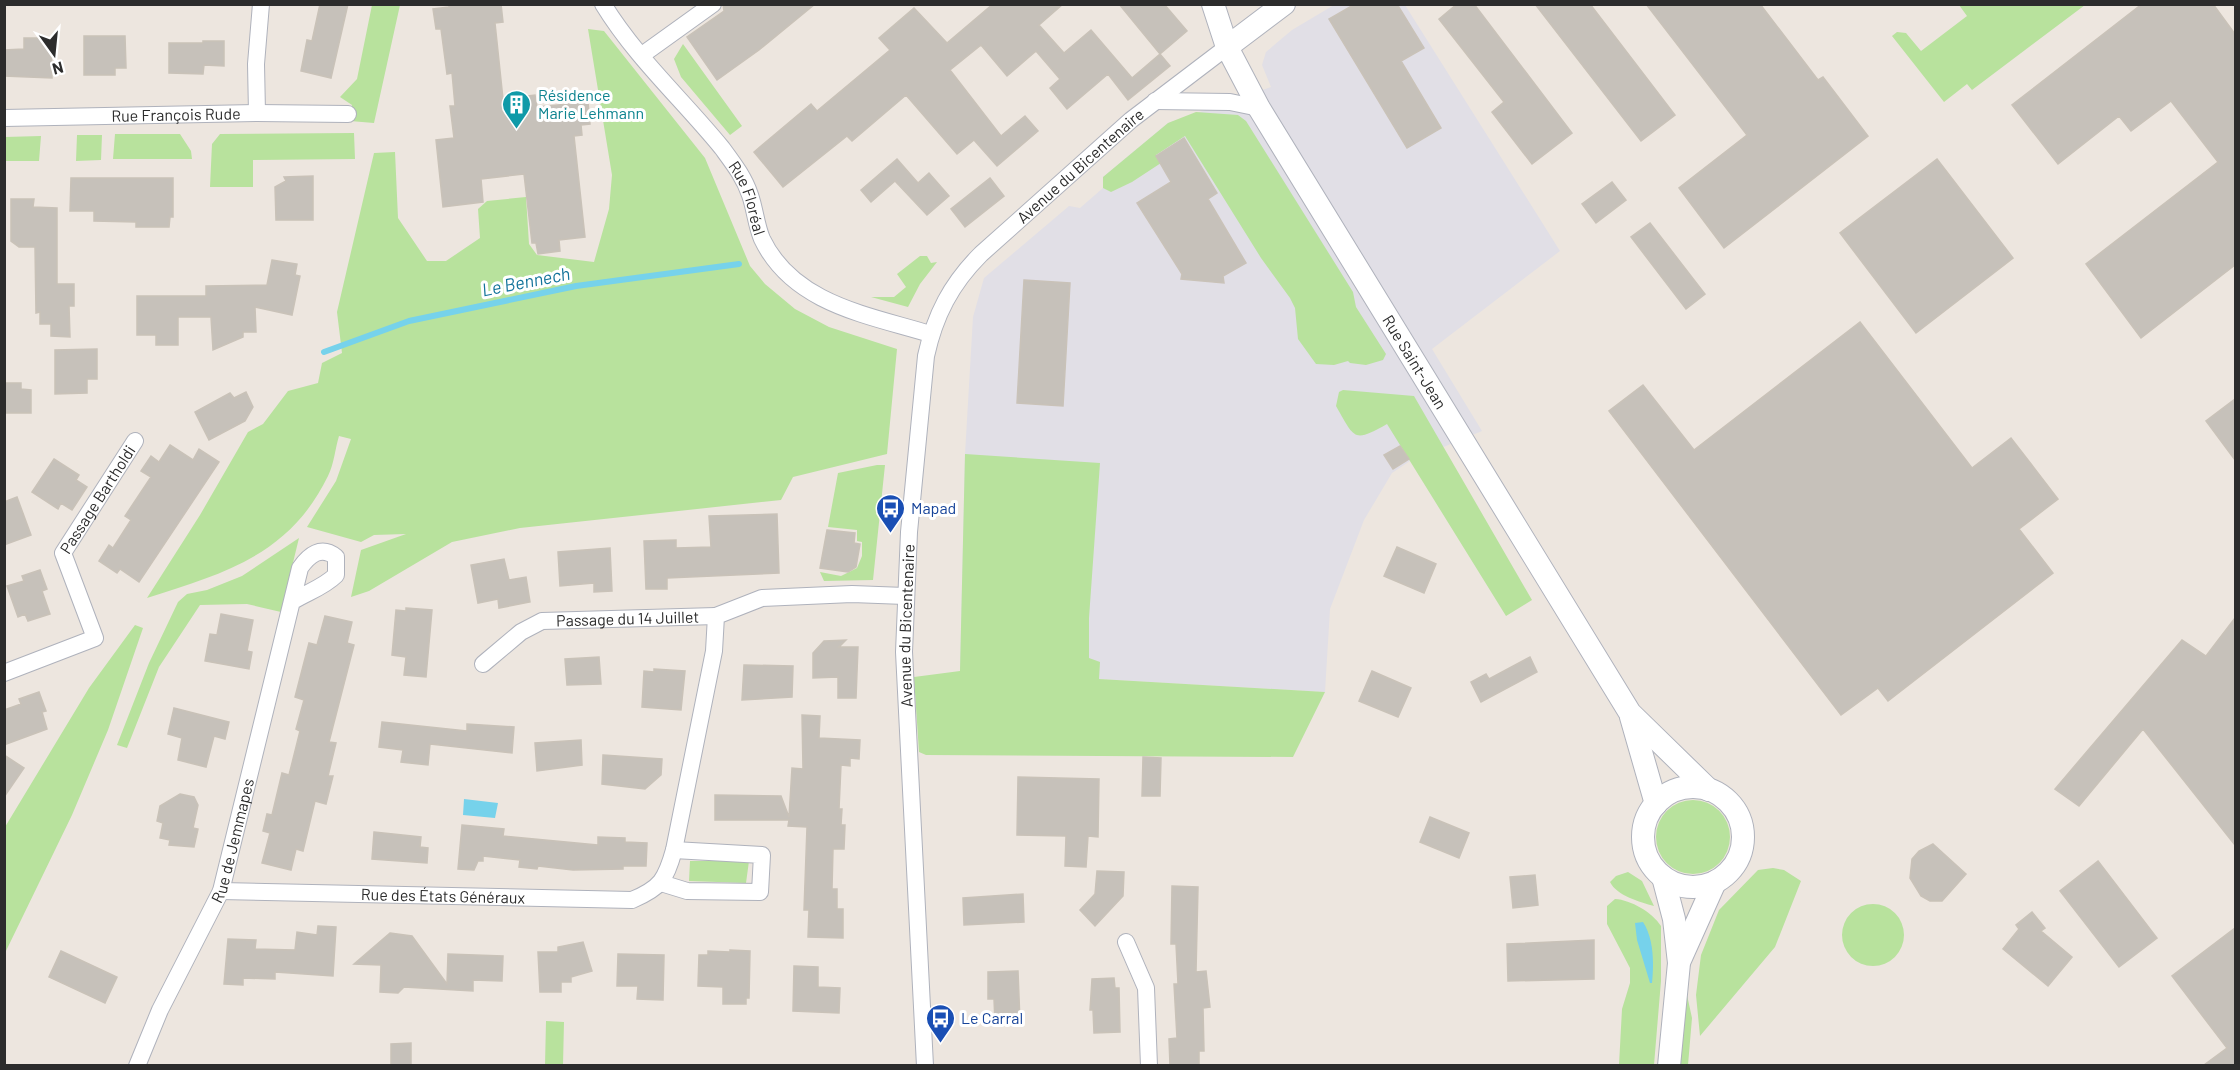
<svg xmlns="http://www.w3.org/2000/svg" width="2240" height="1070" font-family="Barlow,sans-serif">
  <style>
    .industrial { fill: #e1dfe6 }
    .green { fill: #b8e29d }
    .water { fill: #76d2eb }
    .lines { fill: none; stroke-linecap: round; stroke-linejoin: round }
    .stream { stroke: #76d2eb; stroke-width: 6 }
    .building { fill: #c6c1ba; stroke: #c9c2b8; stroke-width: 1.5 }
    .street-casing { stroke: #afb2bc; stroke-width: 18 }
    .secondary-casing { stroke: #afb2bc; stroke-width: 24 }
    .street { stroke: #fff; stroke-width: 16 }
    .secondary { stroke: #fff; stroke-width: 22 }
    .labels { text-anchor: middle; stroke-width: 6; stroke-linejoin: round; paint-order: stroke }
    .culture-label { font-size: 16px; fill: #0d838f; stroke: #fff; text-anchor: start }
    .street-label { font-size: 16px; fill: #2c2c2c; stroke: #fff }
    .transit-label { font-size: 16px; fill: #164399; stroke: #fff; text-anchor: start }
    .water-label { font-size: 18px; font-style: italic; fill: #12739a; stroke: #fff }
  </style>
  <rect width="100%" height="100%" fill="#ede6df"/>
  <path class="industrial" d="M1334 5H1405L1560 251 1432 349 1482 431 1410 461 1392 473 1364 520 1330 609 1325 692 960 671 965 454 973 317 984 278 1069 206 1080 208 1103 188V177L1168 123 1271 87 1262 65 1266 52 1292 30Z"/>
  <path class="green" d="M372 5H400L374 123 350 121 352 105 340 97 357 79Z
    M1959 5H2085L1972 90 1967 84 1944 102 1892 36 1897 32 1906 33 1921 51 1967 16Z
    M588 29 604 31 705 158 750 266 765 284 795 309 829 327 897 349 887 454 793 477 781 500 520 528 452 542 369 591 351 597 361 550 406 534 374 535 361 542 307 527 336 481 351 439 339 436C335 449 334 464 328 476 289 556 224 573 147 598L200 515 248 432 263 424 288 391 318 383 322 363 342 353 337 312 374 153 395 152 398 218 427 261H446L480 238 478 209 487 201 526 197 529 244 537 255 594 262 609 209 612 175Z
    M683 44 742 126 730 135 681 77 674 59Z
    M1196 112 1238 115 1246 121 1353 292 1356 307 1386 354 1383 360 1366 365 1350 363 1348 361 1334 365 1316 364 1298 339 1295 308 1290 298 1261 258 1185 136 1156 155 1161 163 1132 182 1111 192 1103 188V177L1168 123Z
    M354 133 355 159 253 160V187H210L212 144 220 134Z
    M115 134H180L191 151 192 159H113Z
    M77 135H102L101 160 76 161Z
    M41 136 39 161H5V137Z
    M920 256H927L931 263 937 262 920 284 908 307 871 297H894L906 287 897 274Z
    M1343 390 1414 396 1532 600 1506 616 1387 424C1353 443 1355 439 1336 406L1339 392Z
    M965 454 1100 463 1089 618V658L1100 662 1099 679 1325 692 1293 757 926 755 919 752 914 677 960 671Z
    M877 465H885L873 580 824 581 820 572 841 576 857 568 862 556V542L857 541V530L828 527 838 473Z
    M299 538 281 612 247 604 200 605 159 667 127 748 117 745 149 663 178 602 187 594 207 590 242 576Z
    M135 625 143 628 108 730 72 815 5 953V827L89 688Z
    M1656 837a37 37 0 1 1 74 0a37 37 0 1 1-74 0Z
    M690 861H749L746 883 689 881Z
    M1773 868 1784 870 1801 881 1775 947 1700 1036 1696 995 1701 955 1719 910 1758 870Z
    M1628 872 1642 881 1654 906C1640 902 1617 896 1610 882L1616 876Z
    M1615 899C1631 900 1652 912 1661 926V981L1654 1065H1619L1622 1009 1630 983V968L1607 924V906Z
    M1842 935a31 31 0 1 1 62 0a31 31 0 1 1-62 0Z
    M1687 995 1692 1018 1688 1065 1680 1066Z
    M546 1021 564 1022 563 1065H545Z"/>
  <path class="water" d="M464 799 498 803 495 818 463 815Z
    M1643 922C1654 939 1654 963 1652 983H1650L1637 940 1635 923Z"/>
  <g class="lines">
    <path class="stream" d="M324 352 409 321 576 286 739 264"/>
  </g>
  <path class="building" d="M320 4H348L331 78 301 71 307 40 312 41Z
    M449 4H501L503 22 495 23 503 99 535 95 537 107 588 102 590 124 581 125 582 135 574 136 585 237 559 240 560 251 538 254 536 243H532L524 174 481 179 483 202 443 207 436 140 454 138 450 106H455L452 73 447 74 441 29H436L433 9 449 7Z
    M723 4H815L759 50 717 80 687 37 724 11Z
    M993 4H1063L1039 25 1064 53 1091 30 1132 78 1160 54 1170 66 1128 100 1108 74 1067 109 1050 88 1060 79 1036 51 1007 76 981 45 950 70 1001 136 1025 116 1038 131 997 166 974 140 957 154 906 95 852 141 847 136 783 187 754 152 811 104 817 111 890 50 879 38 914 8 947 43Z
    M1119 4H1164L1187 31 1160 54Z
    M1355 4H1397L1424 48 1401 61 1441 128 1407 148 1329 19Z
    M1457 4H1474L1572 133 1532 164 1492 112 1504 102 1439 19Z
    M1535 4H1590L1675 115 1641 141Z
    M1646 4H1760L1818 80 1823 77 1868 136 1724 248 1679 188 1747 135Z
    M2142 4H2213L2235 34V265L2141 338 2086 264 2218 162 2171 101 2131 131 2119 116 2058 164 2012 105Z
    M84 36H125L126 68H115V75H84Z
    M24 38H51L52 78 4 76V50L24 49Z
    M203 41H224V66L204 65 203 74 169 73V43H203Z
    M1184 138 1217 193 1208 199 1246 263 1223 276 1224 283 1181 279 1182 274 1137 203 1171 182 1156 156Z
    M897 159 918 183 929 173 949 196 927 215 895 181 871 202 861 190Z
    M1937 159 2013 258 1916 333 1840 233Z
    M313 176V220H276L275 187 286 181 284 177Z
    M71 178H173V217H170L169 227H136V222L94 221V211H70Z
    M990 178 1004 196 965 227 951 209Z
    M1612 182 1626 200 1596 223 1582 204Z
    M11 199H34L33 207 57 208V284H74V306H69L70 337 51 336V324H40V312L36 313 35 247H19L11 241Z
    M1650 223 1705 294 1686 309 1631 237Z
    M272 260 297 264 295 275 300 276 292 315 255 307 256 332H243V337L213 350 211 317H178V345H156V335H137V296H206V286L267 285Z
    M1024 280 1070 283 1063 406 1017 403Z
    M1860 322 1972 468 2011 438 2058 499 2019 529 2053 573 1888 701 1878 688 1841 715 1609 411 1643 385 1694 450Z
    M97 349V379H87V393L55 394V350Z
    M4 383H21V389L31 390V413H4Z
    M246 392 253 407 245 421 209 440 195 412 230 393 234 398Z
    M2235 399V460L2206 421Z
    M170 445 193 460 199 449 219 462 139 582 120 569 117 573 99 561 109 545 113 548 131 520 125 516 151 477 141 471 151 456 159 462Z
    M1400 446 1409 459 1393 469 1384 455Z
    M54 459 79 475 76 480 87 487 72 510 61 503 58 509 32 492Z
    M17 497 31 535 4 545V502Z
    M777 514 779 573 667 578V589H646L644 541 676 540V548L711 547 709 516Z
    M827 530 855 533 854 543 860 544 856 567 848 572 820 568Z
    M1397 547 1436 564 1424 593 1384 576Z
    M610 548 612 591 594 592V583L560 586 558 552Z
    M504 559 509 580 526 577 530 602 499 608 498 599 478 603 471 565Z
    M40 570 47 589 42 591 50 614 28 621 25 614 18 617 7 586 24 581 22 576Z
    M406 608 432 610 426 677 404 675 406 657 392 655 396 610 406 611Z
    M221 614 253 620 247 651 252 652 249 669 205 661 210 634 217 635Z
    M325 616 352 622 347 643 354 645 329 742 336 743 328 776H333L326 804 315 801 303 851 296 849 291 870 262 863 270 833 263 831 267 814 272 815 282 773 289 775 300 731 296 729 304 700 295 697 309 643 317 645Z
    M2235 618V845L2143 729 2079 806 2055 789 2182 640 2206 656Z
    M846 640 839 647H858L856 698H838V677L813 678V653L824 641Z
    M599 657 601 684 567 685 565 659Z
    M1530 657 1537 672 1481 702 1471 682 1486 674 1489 679Z
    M744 665 793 666 792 697 742 700Z
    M654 669 685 671 681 710 642 707 644 671 654 672Z
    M1372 671 1411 688 1398 717 1359 701Z
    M39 692 46 711 42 712 47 729 4 745V710L21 704 19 699Z
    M174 708 229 722 225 739 214 736 206 767 178 760 182 738 168 734Z
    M802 715 820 716 819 738 860 740 859 759 850 758V766L841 765 839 809H842L841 825H845L844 849H833L832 889H837V909H843V938L808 937 809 910H804L807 827 788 826 789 820H715V795L781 796 789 817 792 768 803 769Z
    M382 722 467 731V724L514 727 512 753 430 744 428 765 401 762 403 750 379 747Z
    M581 740 582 765 537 771 535 743Z
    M4 755 24 768 4 797Z
    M603 755 662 759 661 775 645 789 602 784Z
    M1143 757 1161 758 1160 796H1142Z
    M1018 777 1099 779 1098 837 1088 836 1086 867 1065 866 1066 836 1017 835Z
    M180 794 194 797 198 805 193 828 198 829 194 847 169 845 170 840 160 838 163 823 157 821 160 806Z
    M1430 817 1469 833 1459 858 1420 842Z
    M462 825 504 829 503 836 598 845V837L625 838V842L647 843 646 866H623V869L573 870 538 866 537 869 519 867 520 860 483 856V861H478L474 870 458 869Z
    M374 832 421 837 420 847 428 848 427 863 372 859Z
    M1933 844 1966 874 1942 901H1930L1921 896 1910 878 1912 859 1919 851Z
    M2098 861 2157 938 2119 967 2060 891Z
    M1097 871 1124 872 1123 896 1095 926 1080 910 1095 894Z
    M1535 875 1538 905 1513 908 1510 877Z
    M1172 886 1198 887 1196 972 1206 971 1210 1007 1203 1008 1204 1051H1199V1065H1170L1169 1039 1177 1038 1174 984H1178L1176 944H1171Z
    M1023 894 1024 922 964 925 963 898Z
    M2032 912 2045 928 2041 931 2072 957 2048 986 2003 949 2019 929 2016 925Z
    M318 926 336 927 333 976 275 972V979L243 978V985L224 984 228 939 256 940 255 949 295 950 297 932 317 935Z
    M2235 928V1065H2204L2227 1048 2172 976Z
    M390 933 412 936 447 984 448 954 503 956 502 981 473 980V991L404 987 398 993 380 992 381 965 354 964Z
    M1594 940V979L1508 981 1507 944Z
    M583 942 592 971 571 977V982H561V992H540L538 952H558V947Z
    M730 950 750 951 749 998H746V1004H723V987L698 986 699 955H708V951L730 952Z
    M61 951 117 977 105 1003 49 977Z
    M618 954 664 955 663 1000 637 999 638 986H617Z
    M794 966 818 967V987L840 988 839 1013 793 1011Z
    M1018 971 1020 1022 995 1023 994 999H988V972Z
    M1114 978 1115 988H1119L1120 1032 1094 1033 1093 1010H1090L1092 979Z
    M411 1043V1065H391V1044Z"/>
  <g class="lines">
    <defs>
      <g id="street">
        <path id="s1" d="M603 4C636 58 683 100 722 148 733 163 744 177 750 195 755 209 756 225 762 239 793 304 868 315 930 334"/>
        <path d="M642 55 713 4"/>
        <path d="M1155 101 1230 102 1259 108"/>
        <path d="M257 113 256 64 261 4"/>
        <path id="s2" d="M4 118 257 113 348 114"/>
        <path id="s3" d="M483 664 521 632 542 621 716 616"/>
        <path id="s4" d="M4 673 95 638 63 553 135 441"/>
        <path d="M661 883 687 891 760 892 762 855 674 850"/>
        <path id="s5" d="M221 891 632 900C661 888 666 879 674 850L714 651 716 616 762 598 852 594 905 596"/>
        <path d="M1126 942 1146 988 1149 1066"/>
        <path id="s6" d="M137 1066 160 1010 221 891 300 568C309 555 321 545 336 557V575C324 587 308 592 293 601"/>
        <path id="s7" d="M925 1066 904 652 909 532 926 356C935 315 951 284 981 254L1131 120 1227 47"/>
      </g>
      <g id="secondary">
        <path id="s8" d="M1213 4 1227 47 1259 108 1630 713 1709 790"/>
        <path d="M1227 47 1284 4"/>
        <path d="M1631 717 1656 804"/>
        <circle cx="1693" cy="837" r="50"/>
        <path d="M1663 877 1674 919 1679 963 1669 1066"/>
        <path d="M1680 960 1715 882"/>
      </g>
    </defs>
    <use href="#street" class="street-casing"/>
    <use href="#secondary" class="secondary-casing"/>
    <use href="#street" class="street"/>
    <use href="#secondary" class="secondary"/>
  </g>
  <defs>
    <symbol id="building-pin" viewBox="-11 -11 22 30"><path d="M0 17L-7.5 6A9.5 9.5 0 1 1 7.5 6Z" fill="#0f9aa8" stroke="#fff"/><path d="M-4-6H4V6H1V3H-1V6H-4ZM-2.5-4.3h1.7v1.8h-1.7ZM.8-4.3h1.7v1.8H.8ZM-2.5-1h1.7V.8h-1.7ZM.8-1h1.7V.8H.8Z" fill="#fff"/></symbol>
    <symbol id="bus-pin" viewBox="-11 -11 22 30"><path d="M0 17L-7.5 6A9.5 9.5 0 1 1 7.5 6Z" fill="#1a4fb4" stroke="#fff"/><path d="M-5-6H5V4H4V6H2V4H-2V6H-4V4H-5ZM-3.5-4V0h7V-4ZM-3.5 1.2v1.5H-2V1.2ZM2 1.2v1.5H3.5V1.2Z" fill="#fff"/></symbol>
  </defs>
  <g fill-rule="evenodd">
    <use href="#building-pin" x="500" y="88" width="33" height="45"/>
    <use href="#bus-pin" x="874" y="492" width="33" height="45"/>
    <use href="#bus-pin" x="924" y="1002" width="33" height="45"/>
  </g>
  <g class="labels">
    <g class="culture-label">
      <text x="538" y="101">Résidence<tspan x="538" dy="18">Marie Lehmann</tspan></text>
    </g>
    <g class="street-label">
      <text dy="6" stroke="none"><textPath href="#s2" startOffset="172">Rue François Rude</textPath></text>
      <text dy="6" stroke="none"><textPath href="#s7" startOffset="962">Avenue du Bicentenaire</textPath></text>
      <text dy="6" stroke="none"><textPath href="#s1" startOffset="244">Rue Floréal</textPath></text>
      <text dy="6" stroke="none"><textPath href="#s8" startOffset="412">Rue Saint-Jean</textPath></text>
      <text dy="6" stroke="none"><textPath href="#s4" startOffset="252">Passage Bartholdi</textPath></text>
      <text dy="6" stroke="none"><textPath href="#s3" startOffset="159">Passage du 14 Juillet</textPath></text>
      <text dy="6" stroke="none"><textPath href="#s7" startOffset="441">Avenue du Bicentenaire</textPath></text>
      <text dy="6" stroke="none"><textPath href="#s6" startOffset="246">Rue de Jemmapes</textPath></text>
      <text dy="6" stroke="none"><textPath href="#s5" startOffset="222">Rue des États Généraux</textPath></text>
    </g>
    <g class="transit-label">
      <text x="911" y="514">Mapad</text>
      <text x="961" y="1024">Le Carral</text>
    </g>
    <g class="water-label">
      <text transform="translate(526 282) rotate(-11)" y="6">Le Bennech</text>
    </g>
  </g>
  <rect width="2240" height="1070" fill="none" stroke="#2c2c2c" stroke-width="12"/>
  <g transform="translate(54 54) rotate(165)" stroke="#ffffff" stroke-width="4.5" paint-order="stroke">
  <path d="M0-4.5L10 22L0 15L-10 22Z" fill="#2c2c2c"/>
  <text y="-9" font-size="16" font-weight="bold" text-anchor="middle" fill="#2c2c2c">N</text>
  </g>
</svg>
